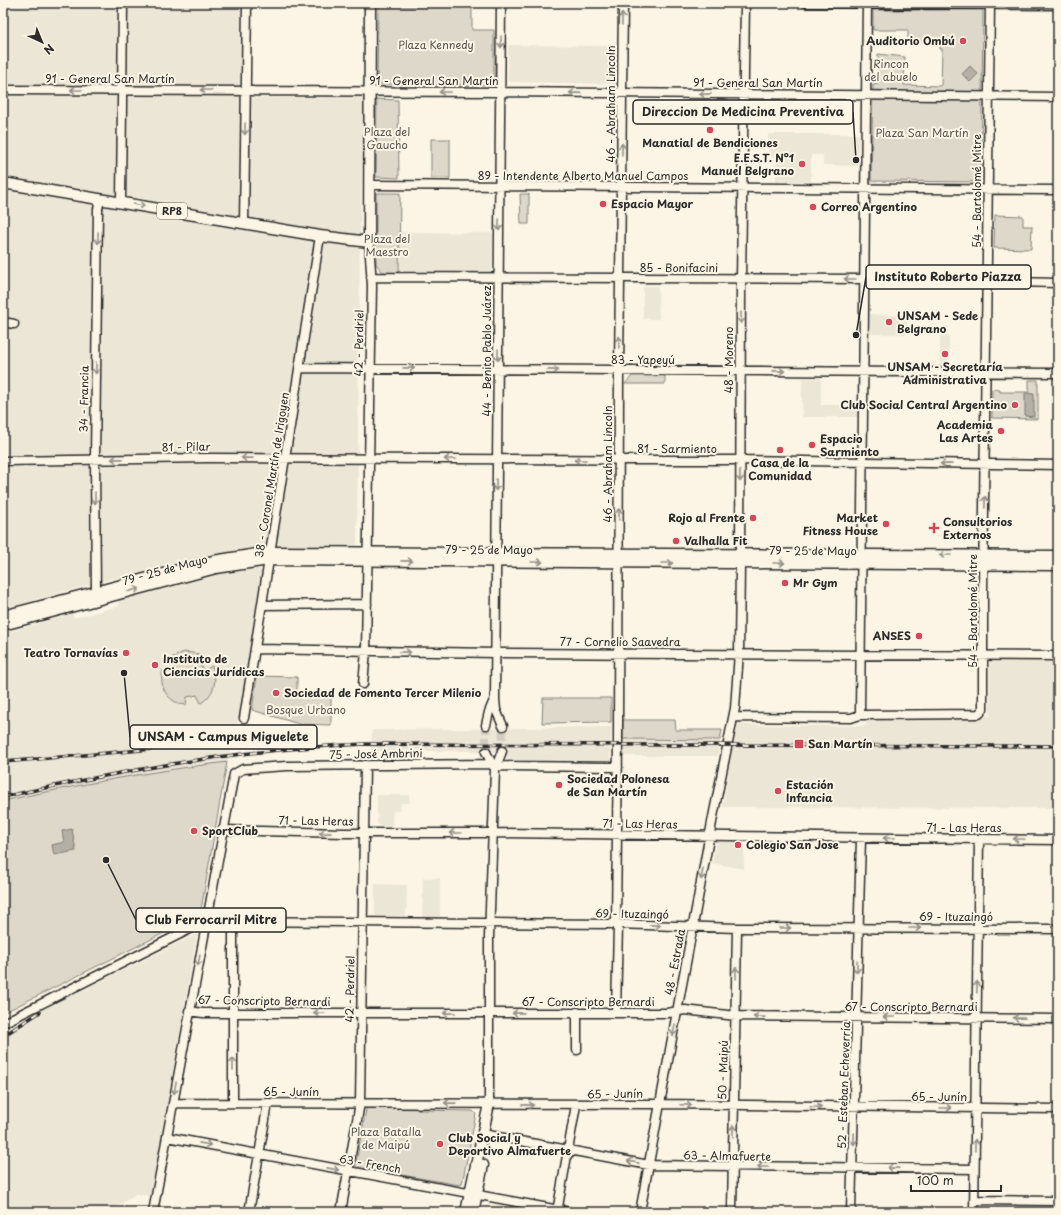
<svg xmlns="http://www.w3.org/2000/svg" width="1061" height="1215" font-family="'Playpen Sans',sans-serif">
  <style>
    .built { fill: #ece6d7 }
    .green { fill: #ded8ca; stroke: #84827a }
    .water { fill: #b4b0a5; stroke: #7d7b74 }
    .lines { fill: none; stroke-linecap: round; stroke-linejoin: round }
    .minor-tunnel { stroke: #d2cdc0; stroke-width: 8; stroke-dasharray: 8 4; stroke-linecap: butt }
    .minor-casing { stroke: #2b2b2b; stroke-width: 11 }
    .major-casing { stroke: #2b2b2b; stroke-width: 13 }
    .minor { stroke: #fcf5e5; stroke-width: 8 }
    .major { stroke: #fcf5e5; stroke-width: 10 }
    .rail-casing { stroke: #2b2b2b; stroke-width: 3.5 }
    .rail { stroke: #fcf5e5; stroke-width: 2; stroke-dasharray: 6; stroke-linecap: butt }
    .oneway { stroke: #949088 }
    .poi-dot { fill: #d1495b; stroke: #fcf5e5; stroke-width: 1.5 }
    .labels { text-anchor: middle; stroke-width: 4; stroke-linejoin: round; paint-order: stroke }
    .shield { fill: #fcf5e5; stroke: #6a6863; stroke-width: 1 }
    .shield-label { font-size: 10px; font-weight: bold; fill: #2b2b2b }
    .poi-label { font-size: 11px; font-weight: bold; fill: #2b2b2b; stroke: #fcf5e5; text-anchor: start }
    .park-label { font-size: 11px; fill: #585653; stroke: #fcf5e5 }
    .street-label { font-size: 11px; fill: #2b2b2b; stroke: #fcf5e5 }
    .leader { fill: none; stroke: #2b2b2b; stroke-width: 1.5 }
    .callout-dot { fill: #2b2b2b; stroke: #fcf5e5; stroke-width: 1.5 }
    .callout { fill: #fcf5e5; stroke: #2b2b2b; stroke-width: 1.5 }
    .callout-label { font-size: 12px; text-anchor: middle; font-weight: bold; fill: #2b2b2b }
  </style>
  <rect width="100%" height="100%" fill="#fcf5e5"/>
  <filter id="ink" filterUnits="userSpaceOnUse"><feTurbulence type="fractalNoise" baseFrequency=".025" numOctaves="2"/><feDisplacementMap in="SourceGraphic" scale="8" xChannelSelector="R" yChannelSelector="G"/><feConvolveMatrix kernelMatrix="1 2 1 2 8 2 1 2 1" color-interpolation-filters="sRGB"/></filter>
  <g filter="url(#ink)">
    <path class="built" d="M3 3H242L240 98 364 97 360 233 357 545 262 547 106 580 3 609Z
      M508 45 616 46V84L508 82Z
      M768 134H859L858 166 823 165V155H811V181H776V157H768Z
      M399 232 493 233 492 269 489 272 400 271Z
      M643 286H658L659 319H643Z
      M870 314 907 316V334H870Z
      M940 336H949V366H940Z
      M802 378H821V405H858V417H802Z
      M258 568 262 572 235 740 227 762 178 768 75 786 3 801V633L72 614 74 618 119 606 118 601 229 572Z
      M990 661H1058V808L723 807 736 722 747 725 863 726 866 725V717L990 716Z
      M611 727 610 760 608 763 508 761 505 751H371L372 730Z
      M623 739 720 740 718 756H623Z
      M377 795H409L410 803H401L400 811H393L392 826H380L377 823Z
      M719 842H744V869L712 863 716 844Z
      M423 878H440V918L422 917Z
      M375 884 407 885 406 916H377L375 914Z
      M197 934 151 1196 136 1194 108 1212H3V1029Z"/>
    <path class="green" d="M378 6H472V30H494V82L492 85 377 84Z
      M873 10H983L981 182 871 181 873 85 878 84V54L905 57 904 85 941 86 942 49H940V44H934L933 41H908V30H873Z
      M377 99 398 100 399 178 376 177Z
      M431 139H450V178H431Z
      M376 193H400L399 274 383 272 376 264Z
      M520 194H529V224H521Z
      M995 215 1023 216V226H1032L1031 249 994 248Z
      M632 376H665V384H625Z
      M1029 380H1038V419L992 418V389L1000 390V392H1029Z
      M184 652 199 654 196 662 205 670 212 666C218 680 214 695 201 703L197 695 187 697 186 705C168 703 158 687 163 670L171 673 176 665 171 658Z
      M257 676 297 677V696H331V725L299 724 252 710Z
      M543 698H611V722L542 723Z
      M623 720H675L676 730H722L720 740 623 739Z
      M227 762 200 915 3 1013V801C77 785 151 771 227 762Z
      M367 1105 417 1106V1110L473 1111 476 1114 462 1184 460 1185 355 1167Z"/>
    <path class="water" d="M970 66 978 74 970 82 962 74Z
      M1025 393 1034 394V417L1025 416Z
      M72 829 76 851 54 855 52 845 64 842 62 831Z"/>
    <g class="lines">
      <path class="minor-tunnel" d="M486 725V752
        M502 751 503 726"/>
      <defs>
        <path id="minor" d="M501 3 495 699 496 710 503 726
          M806 3 1058 5
          M3 90 501 92 1058 97
          M370 185 1058 190
          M121 202 123 3
          M244 223 247 3
          M371 277 865 279 1058 283
          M3 322 14 324
          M300 368 1058 373
          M3 461 209 458 740 460 1058 465
          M96 596 95 459 98 209 100 199
          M262 605 367 604
          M256 649 495 653 1058 656
          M363 684 366 651 372 285 369 242
          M860 715 867 3
          M734 717 851 718 860 715 979 714 983 709V591L990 3
          M244 718 320 236
          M486 725 489 712 494 700
          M486 752 493 766
          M497 766 618 767
          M222 830 344 833H494L1058 840
          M616 924 618 740 619 371 623 3
          M189 1011 203 1013H667L685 1010 736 1016 1058 1019
          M577 1012V1050
          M616 1013 618 925
          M3 1023 200 924 211 921 616 924 737 928 1058 929
          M173 1103 661 1104 1058 1109
          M233 1103V920
          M489 1104V937L495 770 502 751
          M483 1134 649 1165 974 1169
          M167 1137 570 1212
          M974 1200 1058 1201
          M153 1212 234 774 243 769 287 766 491 764
          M249 1212 268 1103
          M341 1212 360 1103 365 765
          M557 1212 576 1105
          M640 1212 713 817 735 708 739 653 740 563 741 279 745 3
          M732 1212 737 928
          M851 1212 861 838
          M974 1212 979 839"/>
        <path id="major" d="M3 183 320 236 369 242 370 3
          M3 616 213 561 270 552 1058 556
          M3 625 216 568 269 560 1058 565
          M466 1212 489 1104
          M473 1212 483 1165"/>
      </defs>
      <use href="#minor" class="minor-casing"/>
      <use href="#major" class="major-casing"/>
      <use href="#minor" class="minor"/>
      <use href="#major" class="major"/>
      <defs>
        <path id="rail" d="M3 762 188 746
          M3 797C126 770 239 749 365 744L1058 746
          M3 1036 40 1012"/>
      </defs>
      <use href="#rail" class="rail-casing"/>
      <use href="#rail" class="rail"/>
    </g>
    <defs><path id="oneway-shaft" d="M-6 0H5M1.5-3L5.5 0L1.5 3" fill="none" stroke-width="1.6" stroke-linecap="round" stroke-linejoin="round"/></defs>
    <g class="oneway">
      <use href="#oneway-shaft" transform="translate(622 19) rotate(-90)"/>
      <use href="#oneway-shaft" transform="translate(501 42) rotate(90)"/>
      <use href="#oneway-shaft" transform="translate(76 90) rotate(-180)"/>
      <use href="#oneway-shaft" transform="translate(206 90) rotate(-180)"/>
      <use href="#oneway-shaft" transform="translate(445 92) rotate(180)"/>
      <use href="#oneway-shaft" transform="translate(575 93) rotate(-179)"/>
      <use href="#oneway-shaft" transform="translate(705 94) rotate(-179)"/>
      <use href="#oneway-shaft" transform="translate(245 129) rotate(91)"/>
      <use href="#oneway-shaft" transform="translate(622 149) rotate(-89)"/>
      <use href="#oneway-shaft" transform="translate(139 205) rotate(9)"/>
      <use href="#oneway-shaft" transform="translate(499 225) rotate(91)"/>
      <use href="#oneway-shaft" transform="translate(98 238) rotate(91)"/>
      <use href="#oneway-shaft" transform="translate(850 279) rotate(180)"/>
      <use href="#oneway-shaft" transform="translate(741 318) rotate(90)"/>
      <use href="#oneway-shaft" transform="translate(619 342) rotate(-89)"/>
      <use href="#oneway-shaft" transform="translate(498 355) rotate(90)"/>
      <use href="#oneway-shaft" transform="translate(96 368) rotate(91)"/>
      <use href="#oneway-shaft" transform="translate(409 368) rotate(1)"/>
      <use href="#oneway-shaft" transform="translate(553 370) rotate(1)"/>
      <use href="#oneway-shaft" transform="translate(779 371) rotate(1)"/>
      <use href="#oneway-shaft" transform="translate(247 458) rotate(-179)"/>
      <use href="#oneway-shaft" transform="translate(117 459) rotate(179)"/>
      <use href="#oneway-shaft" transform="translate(450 459) rotate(-180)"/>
      <use href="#oneway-shaft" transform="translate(580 460) rotate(-180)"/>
      <use href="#oneway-shaft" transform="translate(946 464) rotate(-179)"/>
      <use href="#oneway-shaft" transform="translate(740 476) rotate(89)"/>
      <use href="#oneway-shaft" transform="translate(496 485) rotate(91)"/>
      <use href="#oneway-shaft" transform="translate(95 498) rotate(90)"/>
      <use href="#oneway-shaft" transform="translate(985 502) rotate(-89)"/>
      <use href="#oneway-shaft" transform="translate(619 514) rotate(-90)"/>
      <use href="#oneway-shaft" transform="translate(945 555) rotate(-180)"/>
      <use href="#oneway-shaft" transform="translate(407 561) rotate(1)"/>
      <use href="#oneway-shaft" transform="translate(537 562)"/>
      <use href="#oneway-shaft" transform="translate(667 563)"/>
      <use href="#oneway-shaft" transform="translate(779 563)"/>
      <use href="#oneway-shaft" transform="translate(134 590) rotate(-15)"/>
      <use href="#oneway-shaft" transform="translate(405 652) rotate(1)"/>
      <use href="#oneway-shaft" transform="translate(325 833) rotate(-179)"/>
      <use href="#oneway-shaft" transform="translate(455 833) rotate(180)"/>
      <use href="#oneway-shaft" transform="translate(889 838) rotate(-180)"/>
      <use href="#oneway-shaft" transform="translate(1019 839) rotate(-180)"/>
      <use href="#oneway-shaft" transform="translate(702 874) rotate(100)"/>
      <use href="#oneway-shaft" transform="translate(655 925) rotate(1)"/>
      <use href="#oneway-shaft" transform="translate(785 928)"/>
      <use href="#oneway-shaft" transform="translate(915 928)"/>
      <use href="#oneway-shaft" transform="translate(199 960) rotate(100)"/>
      <use href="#oneway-shaft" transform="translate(857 967) rotate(90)"/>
      <use href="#oneway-shaft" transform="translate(736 973) rotate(-90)"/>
      <use href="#oneway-shaft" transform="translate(977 987) rotate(-89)"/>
      <use href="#oneway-shaft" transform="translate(319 1013) rotate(-180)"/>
      <use href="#oneway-shaft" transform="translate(449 1013) rotate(179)"/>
      <use href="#oneway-shaft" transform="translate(518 1013) rotate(179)"/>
      <use href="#oneway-shaft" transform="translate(759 1017) rotate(-179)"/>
      <use href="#oneway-shaft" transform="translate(889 1017) rotate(-180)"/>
      <use href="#oneway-shaft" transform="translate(1019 1018) rotate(-179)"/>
      <use href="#oneway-shaft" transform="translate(674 1030) rotate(100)"/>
      <use href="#oneway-shaft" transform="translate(233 1064) rotate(-90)"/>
      <use href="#oneway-shaft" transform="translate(175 1088) rotate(100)"/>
      <use href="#oneway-shaft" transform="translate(450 1103) rotate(-179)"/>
      <use href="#oneway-shaft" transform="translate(528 1105) rotate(1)"/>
      <use href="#oneway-shaft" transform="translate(686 1105) rotate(2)"/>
      <use href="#oneway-shaft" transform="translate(816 1107)"/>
      <use href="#oneway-shaft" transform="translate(946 1108)"/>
      <use href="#oneway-shaft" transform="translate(733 1131) rotate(-90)"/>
      <use href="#oneway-shaft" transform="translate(854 1139) rotate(92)"/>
      <use href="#oneway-shaft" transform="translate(205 1144) rotate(11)"/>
      <use href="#oneway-shaft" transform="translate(975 1145) rotate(-89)"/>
      <use href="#oneway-shaft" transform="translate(633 1162) rotate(-169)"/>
      <use href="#oneway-shaft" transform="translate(763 1167) rotate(-180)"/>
      <use href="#oneway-shaft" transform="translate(893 1168) rotate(-179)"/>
      <use href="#oneway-shaft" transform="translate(333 1169) rotate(11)"/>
    </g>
  </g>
  <g class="poi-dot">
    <circle cx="963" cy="41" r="4"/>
    <circle cx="710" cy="130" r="4"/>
    <circle cx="802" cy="164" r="4"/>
    <circle cx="603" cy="204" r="4"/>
    <circle cx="813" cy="207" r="4"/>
    <circle cx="889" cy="322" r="4"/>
    <circle cx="945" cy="354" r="4"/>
    <circle cx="1015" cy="405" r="4"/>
    <circle cx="1001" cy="431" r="4"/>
    <circle cx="812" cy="445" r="4"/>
    <circle cx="780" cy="450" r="4"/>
    <circle cx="753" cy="518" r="4"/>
    <circle cx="886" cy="524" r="4"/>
    <path d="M932 522h4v4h4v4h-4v4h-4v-4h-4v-4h4z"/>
    <circle cx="676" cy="541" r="4"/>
    <circle cx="785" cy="583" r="4"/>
    <circle cx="919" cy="636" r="4"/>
    <circle cx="126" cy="653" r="4"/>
    <circle cx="155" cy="665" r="4"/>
    <circle cx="276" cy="693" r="4"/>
    <rect x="794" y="739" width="10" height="10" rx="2"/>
    <circle cx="559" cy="785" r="4"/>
    <circle cx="778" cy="791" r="4"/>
    <circle cx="194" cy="831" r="4"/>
    <circle cx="738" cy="845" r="4"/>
    <circle cx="440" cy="1144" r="4"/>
  </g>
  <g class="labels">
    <rect class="shield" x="157" y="203" width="30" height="16" rx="3"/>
    <g class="shield-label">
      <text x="172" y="215">RP8</text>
    </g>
    <g class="poi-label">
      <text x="955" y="45" text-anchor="end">Auditorio Ombú</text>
      <text x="710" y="147" text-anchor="middle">Manatial de Bendiciones</text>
      <text x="794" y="162" text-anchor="end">E.E.S.T. N°1<tspan x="794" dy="13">Manuel Belgrano</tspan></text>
      <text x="611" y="208">Espacio Mayor</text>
      <text x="821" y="211">Correo Argentino</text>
      <text x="897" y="320">UNSAM - Sede<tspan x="897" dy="13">Belgrano</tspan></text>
      <text x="945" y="371" text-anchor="middle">UNSAM - Secretaría<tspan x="945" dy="13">Administrativa</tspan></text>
      <text x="1007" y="409" text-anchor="end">Club Social Central Argentino</text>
      <text x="993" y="429" text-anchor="end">Academia<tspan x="993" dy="13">Las Artes</tspan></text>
      <text x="820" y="443">Espacio<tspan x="820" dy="13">Sarmiento</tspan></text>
      <text x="780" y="467" text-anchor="middle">Casa de la<tspan x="780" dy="13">Comunidad</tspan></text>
      <text x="745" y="522" text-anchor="end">Rojo al Frente</text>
      <text x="878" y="522" text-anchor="end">Market<tspan x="878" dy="13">Fitness House</tspan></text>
      <text x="943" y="526">Consultorios<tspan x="943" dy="13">Externos</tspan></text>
      <text x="684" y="545">Valhalla Fit</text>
      <text x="793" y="587">Mr Gym</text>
      <text x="911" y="640" text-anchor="end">ANSES</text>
      <text x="118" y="657" text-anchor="end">Teatro Tornavías</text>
      <text x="163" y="663">Instituto de<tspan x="163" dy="13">Ciencias Jurídicas</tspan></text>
      <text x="284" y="697">Sociedad de Fomento Tercer Milenio</text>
      <text x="808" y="748">San Martín</text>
      <text x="567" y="783">Sociedad Polonesa<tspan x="567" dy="13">de San Martín</tspan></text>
      <text x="786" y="789">Estación<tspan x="786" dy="13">Infancia</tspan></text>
      <text x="202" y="835">SportClub</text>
      <text x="746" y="849">Colegio San Jose</text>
      <text x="448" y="1142">Club Social y<tspan x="448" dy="13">Deportivo Almafuerte</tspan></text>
    </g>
    <g class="park-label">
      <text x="436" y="49">Plaza Kennedy</text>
      <text x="891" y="68">Rincon<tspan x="891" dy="13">del abuelo</tspan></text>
      <text x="387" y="136">Plaza del<tspan x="387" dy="13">Gaucho</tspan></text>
      <text x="922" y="137">Plaza San Martín</text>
      <text x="387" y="243">Plaza del<tspan x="387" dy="13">Maestro</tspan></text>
      <text x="306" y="714">Bosque Urbano</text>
      <text x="386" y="1136">Plaza Batalla<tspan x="386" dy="13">de Maipú</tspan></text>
    </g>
    <g class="street-label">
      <text x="110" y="83">91 - General San Martín</text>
      <text x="434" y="85">91 - General San Martín</text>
      <text x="758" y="87">91 - General San Martín</text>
      <text transform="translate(611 104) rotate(-90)" y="4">46 - Abraham Lincoln</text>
      <text x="583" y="180">89 - Intendente Alberto Manuel Campos</text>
      <text transform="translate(977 191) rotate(-90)" y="4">54 - Bartolomé Mitre</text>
      <text x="679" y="272">85 - Bonifacini</text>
      <text transform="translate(359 343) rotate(-89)" y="4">42 - Perdriel</text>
      <text transform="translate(487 351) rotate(-90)" y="4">44 - Benito Pablo Juárez</text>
      <text x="643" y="364">83 - Yapeyú</text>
      <text transform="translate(729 360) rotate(-90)" y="4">48 - Moreno</text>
      <text transform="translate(84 399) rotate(-89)" y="4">34 - Francia</text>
      <text transform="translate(186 447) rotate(-1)" y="4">81 - Pilar</text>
      <text x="677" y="453">81 - Sarmiento</text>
      <text transform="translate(608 464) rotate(-90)" y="4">46 - Abraham Lincoln</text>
      <text transform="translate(272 475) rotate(-81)" y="4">38 - Coronel Martín de Irigoyen</text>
      <text x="489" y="554">79 - 25 de Mayo</text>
      <text x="813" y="555">79 - 25 de Mayo</text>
      <text transform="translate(165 570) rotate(-15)" y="4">79 - 25 de Mayo</text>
      <text transform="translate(973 611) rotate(-90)" y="4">54 - Bartolomé Mitre</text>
      <text x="620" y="646">77 - Cornelio Saavedra</text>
      <text transform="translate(376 754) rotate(-1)" y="4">75 - José Ambrini</text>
      <text transform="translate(316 821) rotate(1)" y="4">71 - Las Heras</text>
      <text transform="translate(640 824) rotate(1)" y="4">71 - Las Heras</text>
      <text x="964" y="832">71 - Las Heras</text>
      <text transform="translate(632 914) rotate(1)" y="4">69 - Ituzaingó</text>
      <text x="956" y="921">69 - Ituzaingó</text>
      <text transform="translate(675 962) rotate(-79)" y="4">48 - Estrada</text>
      <text transform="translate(350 989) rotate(-89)" y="4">42 - Perdriel</text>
      <text transform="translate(264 1001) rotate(1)" y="4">67 - Conscripto Bernardi</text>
      <text x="588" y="1006">67 - Conscripto Bernardi</text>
      <text x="911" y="1011">67 - Conscripto Bernardi</text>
      <text transform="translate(723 1070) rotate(-88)" y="4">50 - Maipú</text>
      <text transform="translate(844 1085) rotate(-88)" y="4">52 - Esteban Echeverría</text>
      <text x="291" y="1096">65 - Junín</text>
      <text transform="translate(615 1094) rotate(-1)" y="4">65 - Junín</text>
      <text x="939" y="1101">65 - Junín</text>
      <text transform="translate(727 1156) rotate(1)" y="4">63 - Almafuerte</text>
      <text transform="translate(370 1164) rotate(10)" y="4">63 - French</text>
    </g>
  </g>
  <path class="leader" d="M856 160L853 112M856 335L866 277M124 673L130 737M106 860L136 920"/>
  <g class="callout-dot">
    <circle cx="856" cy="160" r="4"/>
    <circle cx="856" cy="335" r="4"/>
    <circle cx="124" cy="673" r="4"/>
    <circle cx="106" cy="860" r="4"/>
  </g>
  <g class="callout">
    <rect x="633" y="100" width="220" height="24" rx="4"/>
    <rect x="866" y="265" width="165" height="24" rx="4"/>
    <rect x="130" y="725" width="187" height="24" rx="4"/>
    <rect x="136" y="908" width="150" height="24" rx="4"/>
  </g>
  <g class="callout-label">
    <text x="743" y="116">Direccion De Medicina Preventiva</text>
    <text x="948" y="281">Instituto Roberto Piazza</text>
    <text x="223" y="741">UNSAM - Campus Miguelete</text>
    <text x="211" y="924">Club Ferrocarril Mitre</text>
  </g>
  <rect width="1061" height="1215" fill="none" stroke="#fcf5e5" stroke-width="16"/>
  <rect x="8" y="8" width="1045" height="1199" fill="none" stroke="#2b2b2b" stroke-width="1.5" filter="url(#ink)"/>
  <g transform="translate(42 42) rotate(136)" stroke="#fcf5e5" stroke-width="3" paint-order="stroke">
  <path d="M0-3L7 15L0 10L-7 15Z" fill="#2b2b2b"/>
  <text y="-6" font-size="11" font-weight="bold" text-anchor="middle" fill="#2b2b2b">N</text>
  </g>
  <path d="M911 1185v6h90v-6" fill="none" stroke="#2b2b2b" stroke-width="2"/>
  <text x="917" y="1185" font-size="12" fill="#2b2b2b" stroke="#fcf5e5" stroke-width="3" paint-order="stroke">100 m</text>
</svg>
